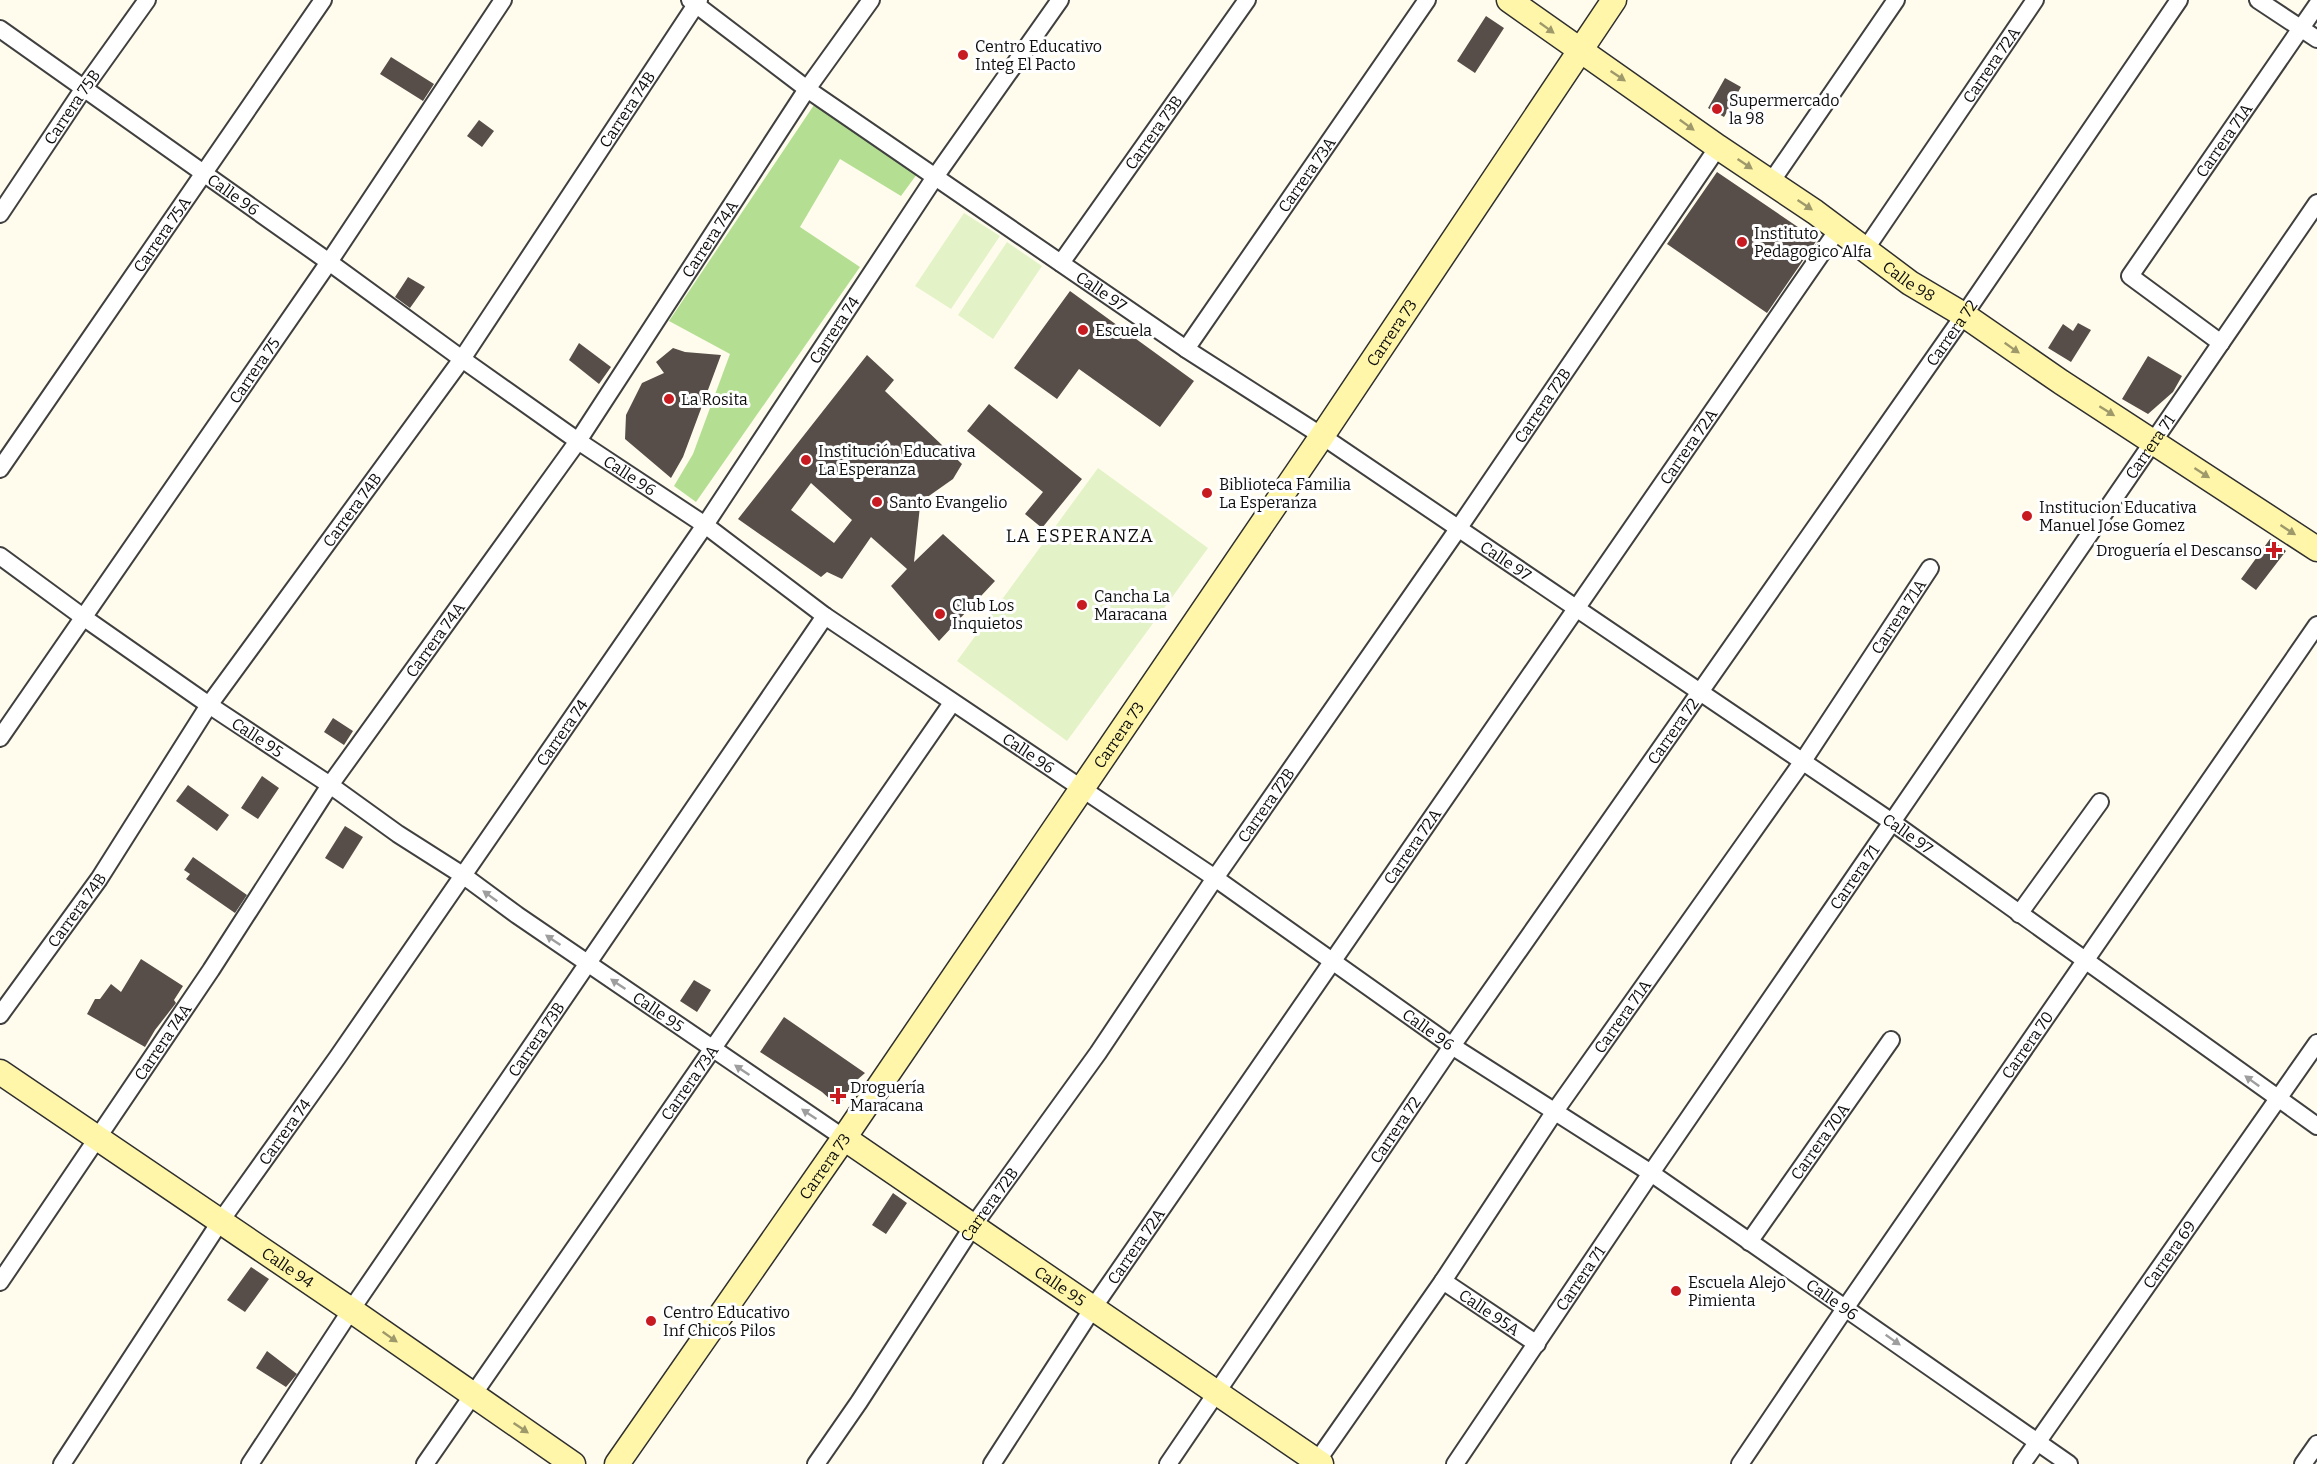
<svg xmlns="http://www.w3.org/2000/svg" width="2317" height="1464" font-family="Bitter,serif">
  <style>
    .forest { fill: #b4df92 }
    .pitch { fill: #e3f3c7 }
    .building { fill: #574e49; fill-rule: evenodd }
    .lines { fill: none; stroke-linecap: round; stroke-linejoin: round }
    .street-casing { stroke: #404040; stroke-width: 20 }
    .secondary-casing { stroke: #2f2f2f; stroke-width: 27 }
    .street { stroke: #fff; stroke-width: 16 }
    .secondary { stroke: #fff6a9; stroke-width: 24 }
    .oneway { fill: #9e996b }
    .oneway2 { fill: #9e9e9e }
    .poi-dot { fill: #c81a21; stroke: #fff; stroke-width: 2 }
    .labels { text-anchor: middle; stroke-width: 6; stroke-linejoin: round; paint-order: stroke }
    .poi-label { font-size: 16px; fill: #0d0d0d; stroke: #fff; text-anchor: start }
    .street-label { font-size: 16px; fill: #0d0d0d; stroke: #fff }
    .neighbourhood-label { font-size: 18px; letter-spacing: 1.5px; fill: #0d0d0d; stroke: #fff }
  </style>
  <rect width="100%" height="100%" fill="#fffcee"/>
  <path class="forest" d="M814 105 917 174 901 196 840 159 800 227 860 267 696 502 674 486 693 454 730 354 669 321Z"/>
  <path class="pitch" d="M964 213 1000 236 951 309 915 286Z
    M1007 242 1042 266 993 339 958 315Z
    M1098 468 1208 548 1067 741 957 661Z"/>
  <path class="building" d="M1486 16 1504 28 1475 73 1457 61Z
    M391 57 434 84 423 101 380 74Z
    M1725 78 1741 87 1724 117 1708 108Z
    M479 120 494 131 482 147 467 136Z
    M1717 172 1817 240 1767 313 1667 244Z
    M408 277 425 287 410 308 395 297Z
    M1070 291 1194 381 1160 427 1079 369 1057 399 1014 368Z
    M2078 323 2091 330 2071 362 2048 348 2063 324 2073 331Z
    M579 343 611 367 599 384 569 360Z
    M673 348 685 352 721 355 683 457 671 478 625 439 626 415 642 383 664 373 656 362Z
    M867 355 894 380 885 391 962 464 953 479 926 498 920 506 914 562 943 534 995 581 939 641 891 586 907 569 871 537 842 579 827 572 821 577 738 519ZM811 483 852 520 834 543 791 510Z
    M2148 356 2182 376 2173 392 2148 414 2122 399Z
    M989 404 1082 479 1042 528 1025 514 1043 492 967 431Z
    M2270 539 2286 551 2256 590 2241 579Z
    M333 718 353 731 344 745 324 732Z
    M262 776 279 788 258 819 241 808Z
    M188 785 229 815 217 831 176 801Z
    M345 826 363 837 343 869 325 858Z
    M193 857 247 895 235 913 186 879 190 874 184 870Z
    M141 959 183 986 174 1000 176 1003 155 1030 145 1047 87 1014 95 999H100L111 984 121 992Z
    M694 980 711 990 697 1012 680 1001Z
    M784 1017 865 1073 857 1080 845 1098 839 1103 832 1101 822 1092 760 1052Z
    M893 1193 907 1203 886 1234 872 1225Z
    M251 1267 269 1279 245 1312 227 1300Z
    M267 1351 297 1374 286 1387 256 1368Z"/>
  <g class="lines">
    <defs>
      <g id="street">
        <path id="s1" d="M690 0 807 89 1186 349 1322 436 1892 822 2317 1126"/>
        <path d="M2258 0 2317 39"/>
        <path id="s2" d="M0 29 329 262 462 359 578 441 705 525 825 616 1215 878 1452 1046 1651 1173 2069 1464"/>
        <path d="M1771 182 1896 0"/>
        <path id="s3" d="M0 214 84 88 147 0"/>
        <path id="s4" d="M1865 250 2035 0"/>
        <path id="s5" d="M1061 263 1247 0"/>
        <path id="s6" d="M2221 343 2130 276 2317 5"/>
        <path id="s7" d="M1186 349 1427 0"/>
        <path id="s8" d="M0 469 323 0"/>
        <path id="s9" d="M0 556 83 617 209 705 330 785 398 834 464 876 517 915 844 1138"/>
        <path id="s10" d="M0 738 329 262 503 0"/>
        <path d="M2019 914 2100 802"/>
        <path id="s11" d="M0 1015 99 879 209 705 462 359 699 0"/>
        <path id="s12" d="M1749 1242 1891 1040"/>
        <path id="s13" d="M1443 1281 1537 1344"/>
        <path id="s14" d="M0 1282 211 970 330 785 578 441 807 89 871 0"/>
        <path id="s15" d="M62 1464 220 1222 337 1058 705 525 935 177 1060 0"/>
        <path id="s16" d="M250 1464 351 1310 825 616"/>
        <path id="s17" d="M425 1464 952 703"/>
        <path id="s18" d="M816 1464 859 1402 973 1226 1098 1053 1215 878 1458 529 1718 147"/>
        <path id="s19" d="M992 1464 1093 1308 1837 231"/>
        <path id="s20" d="M1168 1464 1452 1046 1964 315 2179 0"/>
        <path id="s21" d="M1315 1464 1443 1281 1555 1111 1803 761 1930 568"/>
        <path id="s22" d="M1455 1464 1651 1173 2317 203"/>
        <path id="s23" d="M1740 1464 1846 1307 2317 625"/>
        <path id="s24" d="M2022 1464 2317 1043"/>
        <path d="M2303 1464 2317 1444"/>
      </g>
      <g id="secondary">
        <path id="s25" d="M1509 0 1718 147 1815 212 1910 283 1964 315 2061 382 2317 549"/>
        <path id="s26" d="M0 1072 351 1310 573 1464"/>
        <path id="s27" d="M844 1138 1321 1464"/>
        <path id="s28" d="M617 1464 844 1138 1322 436 1614 0"/>
      </g>
    </defs>
    <use href="#street" class="street-casing"/>
    <use href="#secondary" class="secondary-casing"/>
    <use href="#street" class="street"/>
    <use href="#secondary" class="secondary"/>
  </g>
  <defs><path id="oneway-solid" d="M-6-.8H1V-3.2L6.5 0L1 3.2V.8H-6Z" transform="scale(1.5)"/></defs>
  <g class="oneway">
    <use href="#oneway-solid" transform="translate(1547 28) rotate(36)"/>
    <use href="#oneway-solid" transform="translate(1618 76) rotate(34)"/>
    <use href="#oneway-solid" transform="translate(1687 125) rotate(36)"/>
    <use href="#oneway-solid" transform="translate(1745 164) rotate(34)"/>
    <use href="#oneway-solid" transform="translate(1805 205) rotate(34)"/>
    <use href="#oneway-solid" transform="translate(2012 348) rotate(35)"/>
    <use href="#oneway-solid" transform="translate(2107 411) rotate(32)"/>
    <use href="#oneway-solid" transform="translate(2202 473) rotate(33)"/>
    <use href="#oneway-solid" transform="translate(2288 530) rotate(33)"/>
    <use href="#oneway-solid" transform="translate(390 1337) rotate(35)"/>
    <use href="#oneway-solid" transform="translate(521 1428) rotate(34)"/>
  </g>
  <g class="oneway2">
    <use href="#oneway-solid" transform="translate(490 896) rotate(-144)"/>
    <use href="#oneway-solid" transform="translate(553 940) rotate(-146)"/>
    <use href="#oneway-solid" transform="translate(618 984) rotate(-146)"/>
    <use href="#oneway-solid" transform="translate(742 1070) rotate(-146)"/>
    <use href="#oneway-solid" transform="translate(2252 1081) rotate(-144)"/>
    <use href="#oneway-solid" transform="translate(809 1114) rotate(-146)"/>
    <use href="#oneway-solid" transform="translate(1893 1340) rotate(35)"/>
  </g>
  <g class="poi-dot">
    <circle cx="963" cy="55" r="6"/>
    <circle cx="1717" cy="109" r="6"/>
    <circle cx="1742" cy="242" r="6"/>
    <circle cx="1083" cy="330" r="6"/>
    <circle cx="669" cy="399" r="6"/>
    <circle cx="806" cy="460" r="6"/>
    <circle cx="1207" cy="493" r="6"/>
    <circle cx="877" cy="502" r="6"/>
    <circle cx="2027" cy="516" r="6"/>
    <path d="M2271 541h6v6h6v6h-6v6h-6v-6h-6v-6h6z"/>
    <circle cx="1082" cy="605" r="6"/>
    <circle cx="940" cy="614" r="6"/>
    <path d="M835 1087h6v6h6v6h-6v6h-6v-6h-6v-6h6z"/>
    <circle cx="1676" cy="1291" r="6"/>
    <circle cx="651" cy="1321" r="6"/>
  </g>
  <g class="labels">
    <g class="poi-label">
      <text x="975" y="52">Centro Educativo<tspan x="975" dy="18">Integ El Pacto</tspan></text>
      <text x="1729" y="106">Supermercado<tspan x="1729" dy="18">la 98</tspan></text>
      <text x="1754" y="239">Instituto<tspan x="1754" dy="18">Pedagogico Alfa</tspan></text>
      <text x="1095" y="336">Escuela</text>
      <text x="681" y="405">La Rosita</text>
      <text x="818" y="457">Institución Educativa<tspan x="818" dy="18">La Esperanza</tspan></text>
      <text x="1219" y="490">Biblioteca Familia<tspan x="1219" dy="18">La Esperanza</tspan></text>
      <text x="889" y="508">Santo Evangelio</text>
      <text x="2039" y="513">Institucion Educativa<tspan x="2039" dy="18">Manuel Jose Gomez</tspan></text>
      <text x="2262" y="556" text-anchor="end">Droguería el Descanso</text>
      <text x="1094" y="602">Cancha La<tspan x="1094" dy="18">Maracana</tspan></text>
      <text x="952" y="611">Club Los<tspan x="952" dy="18">Inquietos</tspan></text>
      <text x="850" y="1093">Droguería<tspan x="850" dy="18">Maracana</tspan></text>
      <text x="1688" y="1288">Escuela Alejo<tspan x="1688" dy="18">Pimienta</tspan></text>
      <text x="663" y="1318">Centro Educativo<tspan x="663" dy="18">Inf Chicos Pilos</tspan></text>
    </g>
    <g class="street-label">
      <text dy="6" stroke="none"><textPath href="#s4" startOffset="224">Carrera 72A</textPath></text>
      <text dy="6" stroke="none"><textPath href="#s3" startOffset="129">Carrera 75B</textPath></text>
      <text dy="6" stroke="none"><textPath href="#s11" startOffset="1102">Carrera 74B</textPath></text>
      <text dy="6" stroke="none"><textPath href="#s5" startOffset="160">Carrera 73B</textPath></text>
      <text dy="6" stroke="none"><textPath href="#s6" startOffset="278">Carrera 71A</textPath></text>
      <text dy="6" stroke="none"><textPath href="#s7" startOffset="212">Carrera 73A</textPath></text>
      <text dy="6" stroke="none"><textPath href="#s2" startOffset="286">Calle 96</textPath></text>
      <text dy="6" stroke="none"><textPath href="#s8" startOffset="285">Carrera 75A</textPath></text>
      <text dy="6" stroke="none"><textPath href="#s14" startOffset="1262">Carrera 74A</textPath></text>
      <text dy="6" stroke="none"><textPath href="#s25" startOffset="489">Calle 98</textPath></text>
      <text dy="6" stroke="none"><textPath href="#s1" startOffset="504">Calle 97</textPath></text>
      <text dy="6" stroke="none"><textPath href="#s15" startOffset="1372">Carrera 74</textPath></text>
      <text dy="6" stroke="none"><textPath href="#s28" startOffset="1371">Carrera 73</textPath></text>
      <text dy="6" stroke="none"><textPath href="#s20" startOffset="1376">Carrera 72</textPath></text>
      <text dy="6" stroke="none"><textPath href="#s10" startOffset="447">Carrera 75</textPath></text>
      <text dy="6" stroke="none"><textPath href="#s18" startOffset="1284">Carrera 72B</textPath></text>
      <text dy="6" stroke="none"><textPath href="#s19" startOffset="1233">Carrera 72A</textPath></text>
      <text dy="6" stroke="none"><textPath href="#s22" startOffset="1232">Carrera 71</textPath></text>
      <text dy="6" stroke="none"><textPath href="#s2" startOffset="772">Calle 96</textPath></text>
      <text dy="6" stroke="none"><textPath href="#s11" startOffset="616">Carrera 74B</textPath></text>
      <text dy="6" stroke="none"><textPath href="#s1" startOffset="990">Calle 97</textPath></text>
      <text dy="6" stroke="none"><textPath href="#s21" startOffset="1029">Carrera 71A</textPath></text>
      <text dy="6" stroke="none"><textPath href="#s14" startOffset="776">Carrera 74A</textPath></text>
      <text dy="6" stroke="none"><textPath href="#s20" startOffset="890">Carrera 72</textPath></text>
      <text dy="6" stroke="none"><textPath href="#s15" startOffset="886">Carrera 74</textPath></text>
      <text dy="6" stroke="none"><textPath href="#s28" startOffset="885">Carrera 73</textPath></text>
      <text dy="6" stroke="none"><textPath href="#s9" startOffset="315">Calle 95</textPath></text>
      <text dy="6" stroke="none"><textPath href="#s2" startOffset="1258">Calle 96</textPath></text>
      <text dy="6" stroke="none"><textPath href="#s18" startOffset="798">Carrera 72B</textPath></text>
      <text dy="6" stroke="none"><textPath href="#s1" startOffset="1476">Calle 97</textPath></text>
      <text dy="6" stroke="none"><textPath href="#s19" startOffset="747">Carrera 72A</textPath></text>
      <text dy="6" stroke="none"><textPath href="#s22" startOffset="710">Carrera 71</textPath></text>
      <text dy="6" stroke="none"><textPath href="#s11" startOffset="130">Carrera 74B</textPath></text>
      <text dy="6" stroke="none"><textPath href="#s9" startOffset="801">Calle 95</textPath></text>
      <text dy="6" stroke="none"><textPath href="#s21" startOffset="543">Carrera 71A</textPath></text>
      <text dy="6" stroke="none"><textPath href="#s2" startOffset="1744">Calle 96</textPath></text>
      <text dy="6" stroke="none"><textPath href="#s16" startOffset="512">Carrera 73B</textPath></text>
      <text dy="6" stroke="none"><textPath href="#s14" startOffset="290">Carrera 74A</textPath></text>
      <text dy="6" stroke="none"><textPath href="#s23" startOffset="508">Carrera 70</textPath></text>
      <text dy="6" stroke="none"><textPath href="#s17" startOffset="464">Carrera 73A</textPath></text>
      <text dy="6" stroke="none"><textPath href="#s20" startOffset="404">Carrera 72</textPath></text>
      <text dy="6" stroke="none"><textPath href="#s15" startOffset="400">Carrera 74</textPath></text>
      <text dy="6" stroke="none"><textPath href="#s12" startOffset="123">Carrera 70A</textPath></text>
      <text dy="6" stroke="none"><textPath href="#s28" startOffset="363">Carrera 73</textPath></text>
      <text dy="6" stroke="none"><textPath href="#s18" startOffset="312">Carrera 72B</textPath></text>
      <text dy="6" stroke="none"><textPath href="#s19" startOffset="261">Carrera 72A</textPath></text>
      <text dy="6" stroke="none"><textPath href="#s24" startOffset="256">Carrera 69</textPath></text>
      <text dy="6" stroke="none"><textPath href="#s26" startOffset="348">Calle 94</textPath></text>
      <text dy="6" stroke="none"><textPath href="#s22" startOffset="224">Carrera 71</textPath></text>
      <text dy="6" stroke="none"><textPath href="#s27" startOffset="262">Calle 95</textPath></text>
      <text dy="6" stroke="none"><textPath href="#s2" startOffset="2230">Calle 96</textPath></text>
      <text dy="6" stroke="none"><textPath href="#s13" startOffset="56">Calle 95A</textPath></text>
    </g>
    <g class="neighbourhood-label">
      <text x="1080" y="542">LA ESPERANZA</text>
    </g>
  </g>
</svg>
